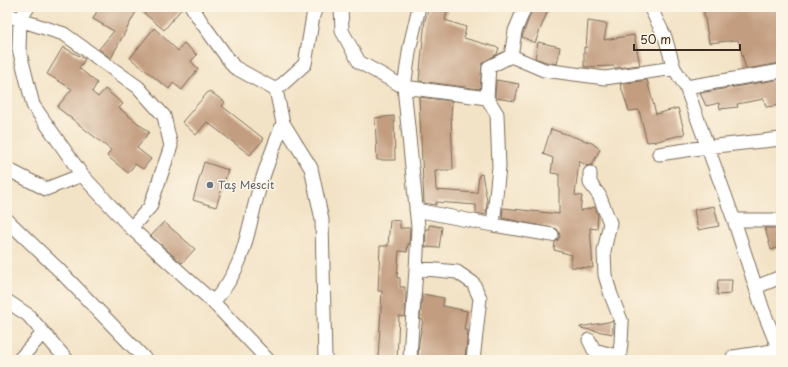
<svg xmlns="http://www.w3.org/2000/svg" width="788" height="367" font-family="'Playpen Sans',sans-serif">
  <style>
    .building { fill: #c39d80 }
    .lines { fill: none; stroke-linecap: round; stroke-linejoin: round }
    .street-casing { stroke: #7b6b59; stroke-width: 15 }
    .street { stroke: #fff; stroke-width: 13 }
    .worship-dot { fill: #6b7280; stroke: #fcf5e5; stroke-width: 1.5 }
    .labels { text-anchor: middle; stroke-width: 3; stroke-linejoin: round; paint-order: stroke }
    .worship-label { font-size: 11px; fill: #5b616d; stroke: #fcf5e5; text-anchor: start }
  </style>
  <rect width="100%" height="100%" fill="#fcf5e5"/>
  <filter id="ink" filterUnits="userSpaceOnUse"><feTurbulence type="fractalNoise" baseFrequency=".025" numOctaves="2"/><feDisplacementMap in="SourceGraphic" scale="8" xChannelSelector="R" yChannelSelector="G"/><feConvolveMatrix kernelMatrix="1 2 1 2 8 2 1 2 1" color-interpolation-filters="sRGB"/></filter>
  <filter id="wash" filterUnits="userSpaceOnUse"><feTurbulence type="fractalNoise" baseFrequency=".012" numOctaves="4" result="noise"/><feDisplacementMap in="SourceGraphic" scale="16" xChannelSelector="R" yChannelSelector="G"/><feGaussianBlur stdDeviation="0.9" result="paint"/><feColorMatrix in="noise" values="0 0 0 0 0 0 0 0 0 0 0 0 0 0 0 0 0 1.4 0 .05"/><feComposite in="paint" operator="in"/></filter>
  <g filter="url(#wash)">
    <rect width="100%" height="100%" fill="#f3e3c6"/>
    <g id="blocks">
      <path class="building" d="M99 7H183L164 30 138 8 111 58 99 49 114 31 93 19Z
        M429 7H448L445 20 466 27 464 38 499 48 497 54 482 63 480 89 419 81 425 20Z
        M533 7H549L535 43 522 37Z
        M703 7H781V63L746 69 738 40 709 43Z
        M588 21 607 24 604 40 634 35 640 65 615 68 614 66 584 67V47L586 48Z
        M154 28 178 51 184 43 197 55 191 61 198 69 182 90 173 83 169 89 130 58Z
        M538 42 560 47 557 64 546 62 535 58Z
        M63 47 85 59 79 68 97 83 92 92 98 97 105 89 123 104 119 108 149 132 137 148 151 159 143 169 135 164 128 173 107 156 111 150 57 107 72 89 47 74Z
        M781 79V105L766 107 764 99 737 104 738 107 720 109 719 103 706 106 700 93Z
        M496 80 519 84 515 101 496 98 495 96Z
        M647 80 656 114 678 108 685 134 658 141 647 142 639 110 629 111 620 84Z
        M209 91 225 102 222 106 264 139 250 155 207 122 196 135 182 122Z
        M419 97 452 101 451 115 453 170H435L436 190 477 193 479 175 482 174 487 201 486 215 476 213V205L436 202V205L424 203Z
        M394 116 395 160H377L375 118Z
        M551 129 592 143 600 149 592 165 587 166 579 161 575 195 582 196 580 211 595 207 598 215 597 229 590 228 593 268 570 267 572 255 554 250 555 242 558 240 560 236 559 232 557 229 502 218 503 208 559 214V174L551 173 553 158 543 154Z
        M204 162 228 170 216 207 193 200Z
        M714 206 719 226 698 230 694 210Z
        M390 220 400 221V228H410L409 245 408 244 407 252 399 251 397 278H400V287H405V291L406 292 405 317 399 316 397 360H378L382 291H378L380 246H388Z
        M164 222 195 249 182 263 151 236Z
        M429 225 442 227 439 248 425 247 426 229H429Z
        M765 228H781V247L771 250Z
        M718 280H732L731 294 717 295Z
        M422 294 444 298 443 306 467 311 464 330H468L465 358 452 356 451 360H431L418 358 419 342 423 320 420 319Z
        M613 321V334L580 328V327Z"/>
    </g>
  </g>
  <g filter="url(#ink)">
    <use href="#blocks" fill-opacity="0" stroke="#7b6b59" stroke-width="1"/>
    <g class="lines">
      <defs>
        <path id="street" d="M28 7 20 20 19 49 33 105 82 175 131 228 213 302 268 360
          M192 7 202 23 234 67 276 90
          M341 7 342 31 359 62 404 87 487 98
          M650 7 665 37 674 68 686 87 734 220 763 310 779 350 733 357 732 360
          M7 14 20 20 64 34 138 87 164 116 171 146 150 207 131 228
          M511 56 544 70 605 78 674 68
          M686 87 781 71
          M276 90 283 123 311 168 322 220 325 360
          M276 90 305 64 313 16 316 7
          M659 154 707 147 781 139
          M7 169 46 189 82 175
          M590 173V183L599 195 610 223 604 251 605 275 611 295 622 323 621 343 619 360
          M416 210 493 225 499 167 497 114 487 98 489 67 511 56 515 31 525 7
          M7 220 59 270 146 360
          M734 220H781
          M493 225 552 235
          M416 268 457 272 473 283 480 298 473 360
          M756 287 781 277
          M7 301 28 315 67 360
          M213 302C245 268 246 235 258 193 265 169 274 146 283 123
          M589 340 594 350 620 357
          M19 360 43 333
          M410 360C412 315 417 271 418 227L404 87 410 46 419 7"/>
      </defs>
      <use href="#street" class="street-casing"/>
      <use href="#street" class="street"/>
    </g>
  </g>
  <circle class="worship-dot" cx="210" cy="185" r="4"/>
  <g class="labels">
    <g class="worship-label">
      <text x="218" y="189">Taş Mescit</text>
    </g>
  </g>
  <rect width="788" height="367" fill="none" stroke="#fcf5e5" stroke-width="24"/>
  <path d="M634 44v6h106v-6" fill="none" stroke="#3b2a1e" stroke-width="2"/>
  <text x="640" y="44" font-size="12" fill="#3b2a1e" stroke="#fcf5e5" stroke-width="3" paint-order="stroke">50 m</text>
</svg>
